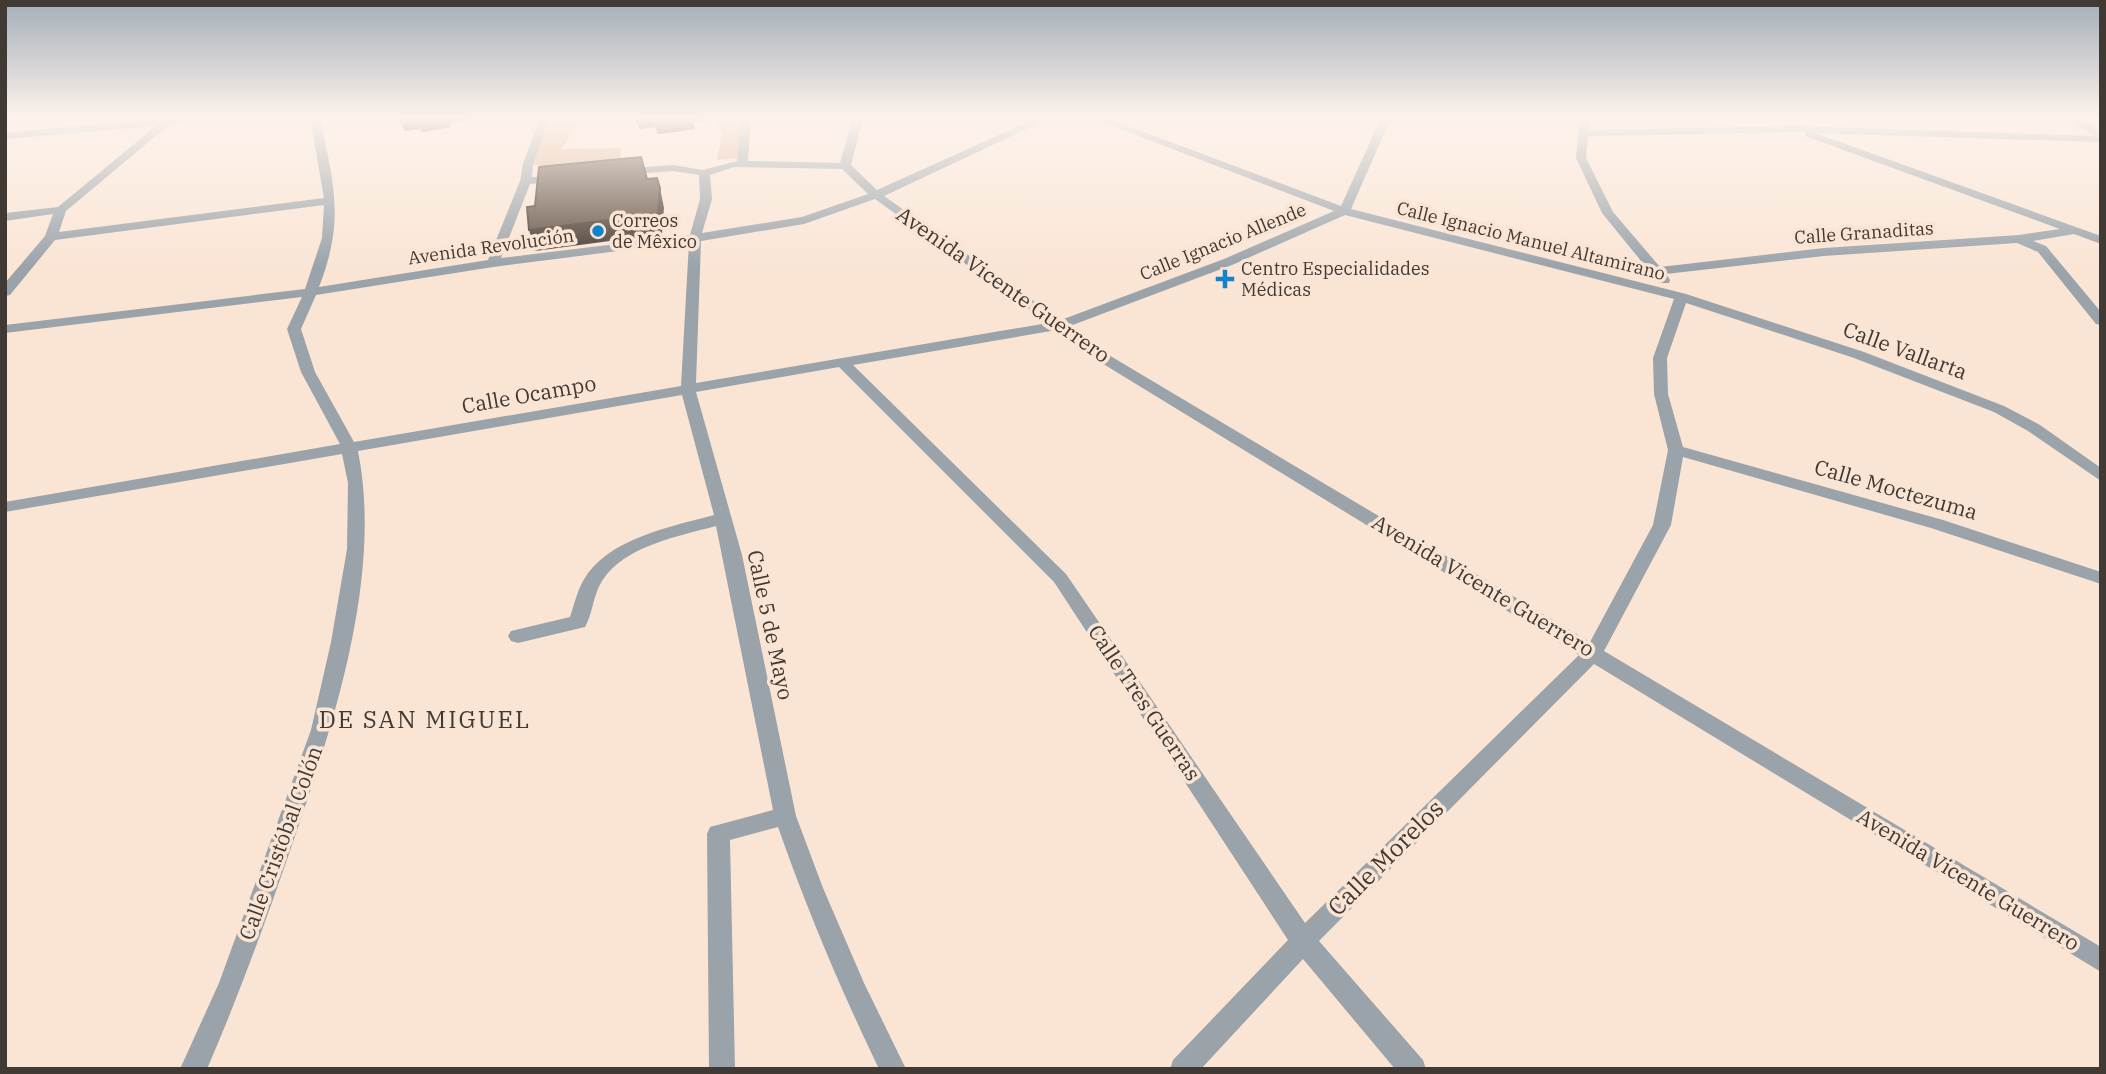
<svg xmlns="http://www.w3.org/2000/svg" width="2106" height="1074" font-family="'IBM Plex Serif',serif">
  <style>
    .green { fill: #dfb898 }
    .lines { fill: none; stroke-linecap: round; stroke-linejoin: round }
    .minor { fill: #9aa3aa; fill-rule: evenodd }
    .wall { fill: #514236 }
    .shaded-wall { fill: #42362c }
    .building { fill: #5e4d3f; stroke: #42362c; stroke-width: 2 }
    .poi-dot { fill: #1182cb; stroke: #fae5d5; stroke-width: 2.5 }
    .labels { text-anchor: middle; stroke-width: 7; stroke-linejoin: round; paint-order: stroke }
    .far-poi-label { font-size: 18px; fill: #413933; stroke: #fae5d5; text-anchor: start }
    .far-street-label { font-size: 18px; fill: #413933; stroke: #fae5d5 }
    .street-label { font-size: 21px; fill: #413933; stroke: #fae5d5 }
    .quarter-label { font-size: 24px; letter-spacing: 2px; fill: #413933; stroke: #fae5d5 }
    .near-street-label { font-size: 24px; fill: #413933; stroke: #fae5d5 }
  </style>
  <rect width="100%" height="100%" fill="#fae5d5"/>
  <path class="green" d="M543 118H625L576 124 562 149 621 148 620 163 545 166 528 164Z
    M713 118H744L739 158 717 160 722 134Z"/>
  <g class="lines">
    <path class="minor" d="M165 118H211L206 121 170 124 66 211 59 232 324 198 310 118H320C334 185 345 220 319 287L488 260 520 181 523 164 540 118H550L533 164 532 177 561 175 567 178 561 181 530 184 501 258 690 235 700 199 699 175 673 171 621 175 615 172 621 169 673 165 703 170 737 161 741 118H751L748 161 840 163 853 118H863L851 165 877 190 1036 118H1050L884 196 1061 320 1224 259 1334 211 1092 118H1107L1341 206 1381 118H1391L1351 209 1686 294 1864 352 2004 406 2040 425 2101 468V481L2028 431 1994 412 1854 358 1686 303 1667 358 1668 394 1683 447 1943 520 2101 572V584L1931 528 1683 457 1671 525 1604 651 2101 947V972L1594 664 1319 941 1423 1060 1426 1069H1395L1303 959 1201 1069H1170L1173 1060 1288 940 1054 582 839 367 696 392 742 555 796 816 823 888 864 983 906 1069H879C841 990 807 910 778 827L730 840 735 1069H709L707 834 710 827 773 810 716 526C679 536 624 546 602 581 593 595 593 613 585 627L518 643 511 641 508 636 511 631 570 617C574 605 577 592 583 581 607 538 671 527 714 515L682 395 358 451C383 577 333 726 292 845 266 921 239 995 207 1069H180L219 983 311 730 331 642 347 549 348 483 342 454 5 512V502L340 444 301 372 287 329 302 297 5 333V325L305 289 322 238 324 205 55 240 10 295 5 296V283L45 236 53 214 5 221V213L58 207 156 126 5 139V133ZM734 167 842 169 868 194 802 217 702 233 712 199 710 175ZM875 199 1048 323 696 383 701 241 804 224ZM1345 215 1674 299 1653 358 1654 394 1668 450 1653 525 1590 642 1097 348 1070 326 1232 265ZM689 242 681 386 354 442 315 372 301 329 316 295 493 267ZM1057 330 1087 354 1579 655 1305 923 1066 574 853 365Z
      M1580 118H1590L1589 130 1796 126 2095 136 2066 118H2079L2101 131V142L1815 133 2101 236V244L2074 234 2033 241 2046 246 2101 312V325L2096 324 2038 252 2017 243 1824 256 1666 274 1670 280 1669 283H1659L1602 213 1576 158ZM1796 132H1805V136L2060 229 2019 235 1824 248 1660 267 1613 212 1586 158 1588 136Z"/>
  </g>
  <path class="wall" d="M398 118H477L449 123 450 127 422 132 420 129 405 131Z
    M634 118H703V121L693 122 695 129 658 134 655 127 640 129Z"/>
  <path class="shaded-wall" d="M400 118H417L420 129 405 131Z
    M417 118H477L449 123 450 127 422 132Z
    M637 118H653L655 127 640 129Z
    M655 118H703V121L693 122 695 129 658 134Z
    M660 188 664 208 662 234 535 251 529 230Z"/>
  <path class="building" d="M641 157 647 179 657 178 660 188 658 214 529 230 527 207 535 206 539 167Z"/>
  <linearGradient id="sky" x2="0" y2="1"><stop stop-color="#a4aeb9"/><stop offset="0.44" stop-color="#fdf3ec"/><stop offset="1" stop-color="#fdf3ec" stop-opacity="0"/></linearGradient>
  <rect width="2106" height="268" fill="url(#sky)"/>
  <g class="poi-dot">
    <circle cx="598" cy="231" r="7"/>
    <path d="M1221.5 268.5h7v7h7v7h-7v7h-7v-7h-7v-7h7z"/>
  </g>
  <g class="labels">
    <g class="far-poi-label">
      <text x="612" y="227">Correos<tspan x="612" dy="21">de Mêxico</tspan></text>
      <text x="1241" y="275">Centro Especialidades<tspan x="1241" dy="21">Médicas</tspan></text>
    </g>
    <g class="far-street-label">
      <text transform="translate(1864 233) rotate(-4)" y="6">Calle Granaditas</text>
      <text transform="translate(1531 241) rotate(14)" y="6">Calle Ignacio Manuel Altamirano</text>
      <text transform="translate(1223 242) rotate(-22)" y="6">Calle Ignacio Allende</text>
      <text transform="translate(491 247) rotate(-8)" y="6">Avenida Revolución</text>
    </g>
    <g class="street-label">
      <text transform="translate(1003 285) rotate(35)" y="7">Avenida Vicente Guerrero</text>
      <text transform="translate(1905 351) rotate(20)" y="7">Calle Vallarta</text>
      <text transform="translate(529 395) rotate(-10)" y="7">Calle Ocampo</text>
      <text transform="translate(1896 490) rotate(16)" y="7">Calle Moctezuma</text>
      <text transform="translate(1483 586) rotate(31)" y="7">Avenida Vicente Guerrero</text>
      <text transform="translate(770 625) rotate(78)" y="7">Calle 5 de Mayo</text>
      <text transform="translate(1144 703) rotate(56)" y="7">Calle Tres Guerras</text>
      <text transform="translate(281 843) rotate(-70)" y="7">Calle Cristóbal Colón</text>
      <text transform="translate(1968 880) rotate(31)" y="7">Avenida Vicente Guerrero</text>
    </g>
    <g class="quarter-label">
      <text x="425" y="728">DE SAN MIGUEL</text>
    </g>
    <g class="near-street-label">
      <text transform="translate(1386 858) rotate(-45)" y="8">Calle Morelos</text>
    </g>
  </g>
  <rect width="2106" height="1074" fill="none" stroke="#413933" stroke-width="14"/>
</svg>
